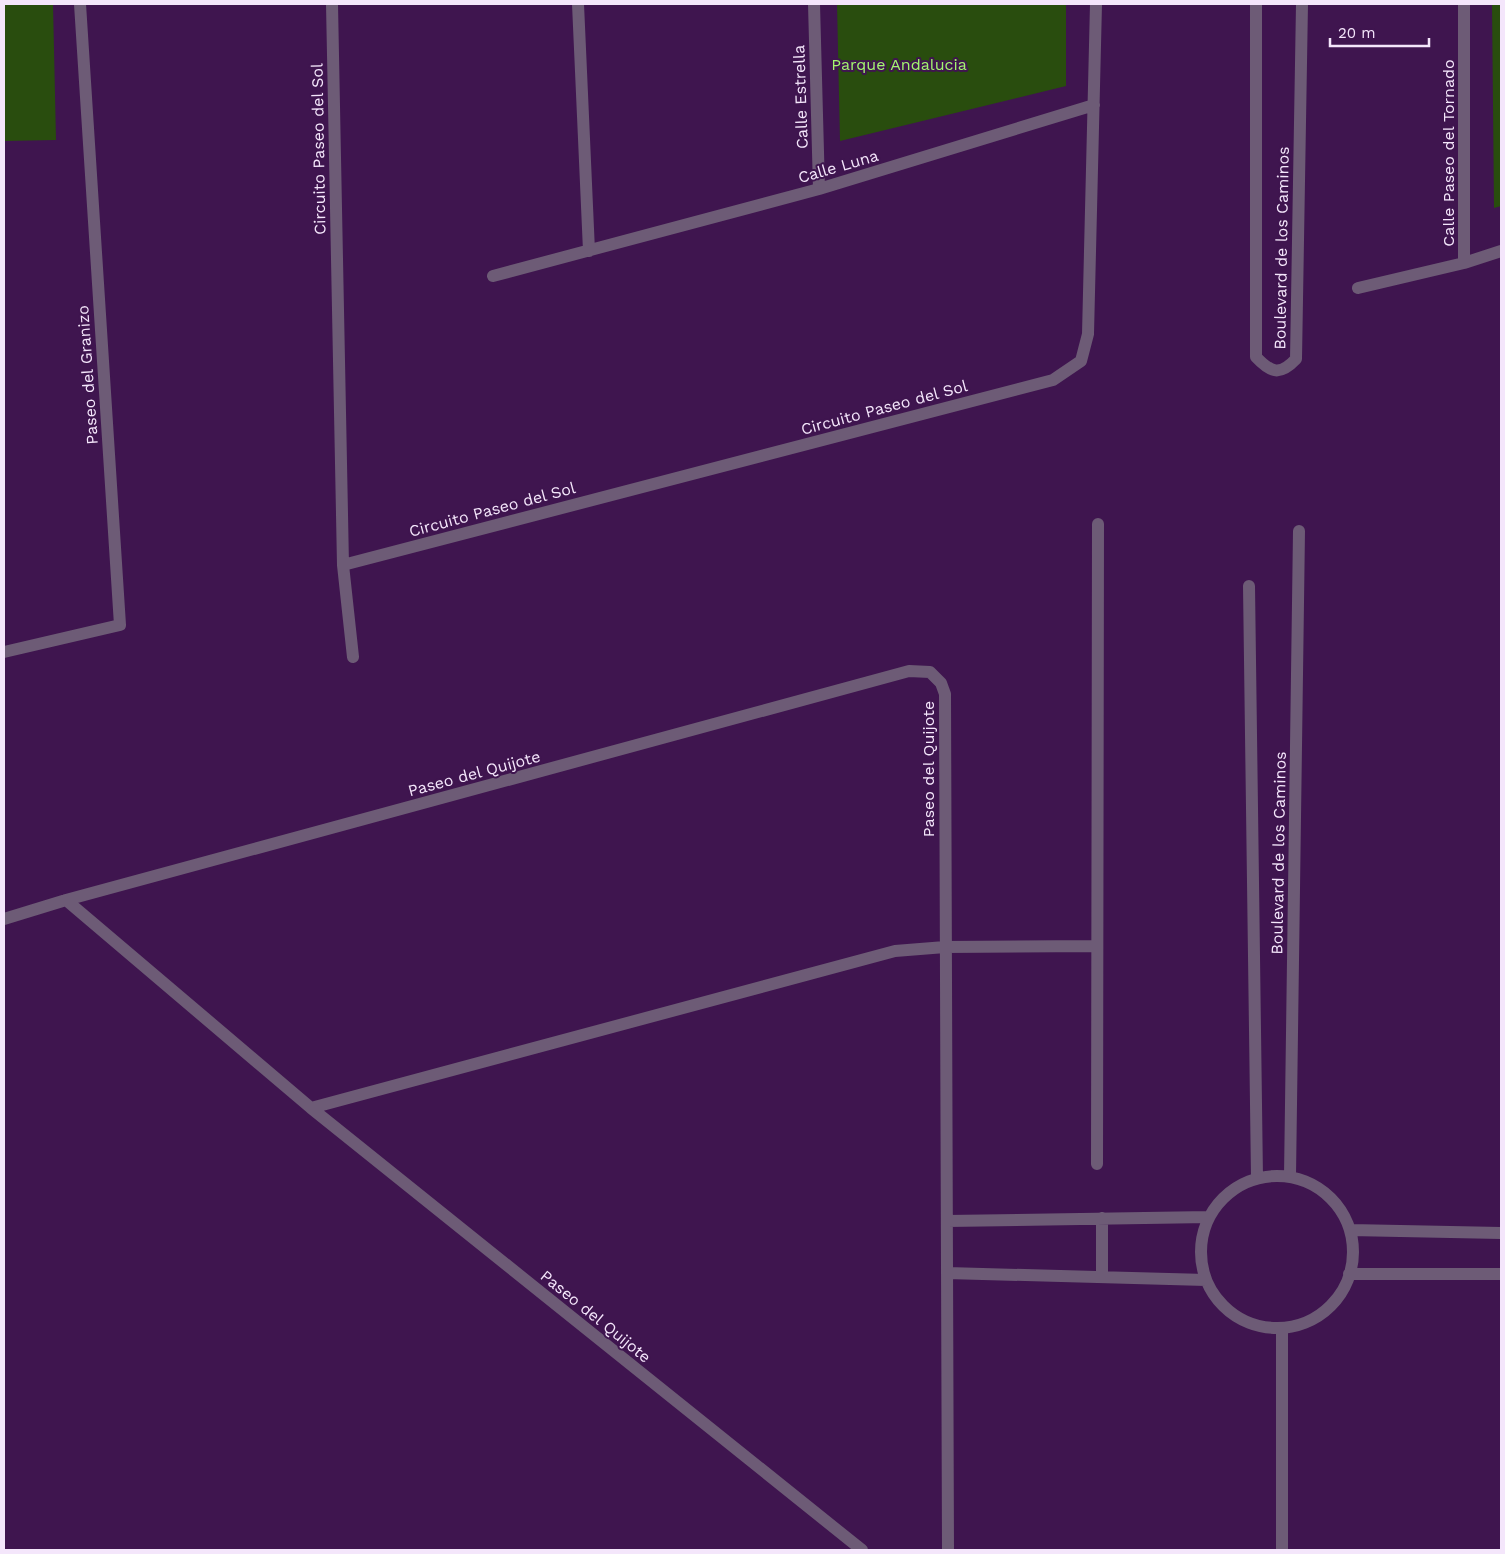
<svg xmlns="http://www.w3.org/2000/svg" width="1505" height="1554" font-family="'Work Sans',sans-serif">
  <style>
    .green { fill: #294d0e }
    .lines { fill: none; stroke-linecap: round; stroke-linejoin: round }
    .minor { stroke: #6d5b76; stroke-width: 12 }
    .labels { text-anchor: middle; stroke-width: 4; stroke-linejoin: round; paint-order: stroke }
    .park-label { font-size: 16px; fill: #a3f56f; stroke: #3f154f }
    .street-label { font-size: 16px; fill: #f4e6fb; stroke: #3f154f }
  </style>
  <rect width="100%" height="100%" fill="#3f154f"/>
  <path class="green" d="M4 4H53L56 140 4 141Z
    M837 4H1066V86L840 141Z
    M1492 4H1501V206L1494 208Z"/>
  <g class="lines">
    <path class="minor" d="M332 4 343 565 1053 380 1081 361 1088 334 1096 4
      M578 4 589 251
      M814 4 819 189
      M1256 4V357C1271 373 1280 376 1296 359L1302 4
      M1464 4V263
      M493 276 819 189 1094 105
      M1358 288 1464 263 1501 251
      M343 565 353 657
      M1249 586 1257 1178
      M4 652 120 625 80 4
      M66 900 311 1108 862 1550
      M4 919 66 900 909 671 930 672 941 683 945 694 948 1550
      M311 1108 895 951 945 947 1097 946
      M1097 1164 1098 524
      M1290 1176 1299 531
      M1201 1252a76 76 0 1 1 152 0a76 76 0 1 1-152 0Z
      M947 1221 1209 1217
      M1350 1230 1501 1233
      M947 1273 1206 1280
      M1349 1274H1501
      M1102 1277V1218
      M1282 1550V1329"/>
  </g>
  <g class="labels">
    <g class="park-label">
      <text x="899" y="70">Parque Andalucia</text>
    </g>
    <g class="street-label">
      <text transform="translate(800 97) rotate(-92)" y="6">Calle Estrella</text>
      <text transform="translate(318 149) rotate(-91)" y="6">Circuito Paseo del Sol</text>
      <text transform="translate(1448 153) rotate(-90)" y="6">Calle Paseo del Tornado</text>
      <text transform="translate(838 166) rotate(-16)" y="6">Calle Luna</text>
      <text transform="translate(1281 248) rotate(-89)" y="6">Boulevard de los Caminos</text>
      <text transform="translate(87 375) rotate(-94)" y="6">Paseo del Granizo</text>
      <text transform="translate(884 407) rotate(-15)" y="6">Circuito Paseo del Sol</text>
      <text transform="translate(492 509) rotate(-15)" y="6">Circuito Paseo del Sol</text>
      <text transform="translate(928 769) rotate(-90)" y="6">Paseo del Quijote</text>
      <text transform="translate(474 773) rotate(-15)" y="6">Paseo del Quijote</text>
      <text transform="translate(1278 853) rotate(-89)" y="6">Boulevard de los Caminos</text>
      <text transform="translate(596 1316) rotate(39)" y="6">Paseo del Quijote</text>
    </g>
  </g>
  <rect width="1505" height="1554" fill="none" stroke="#f4e6fb" stroke-width="10"/>
  <path d="M1330 38v8h99v-8" fill="none" stroke="#f4e6fb" stroke-width="2.5"/>
  <text x="1338" y="38" font-size="15" fill="#f4e6fb" stroke="#3f154f" stroke-width="4" paint-order="stroke">20 m</text>
</svg>
